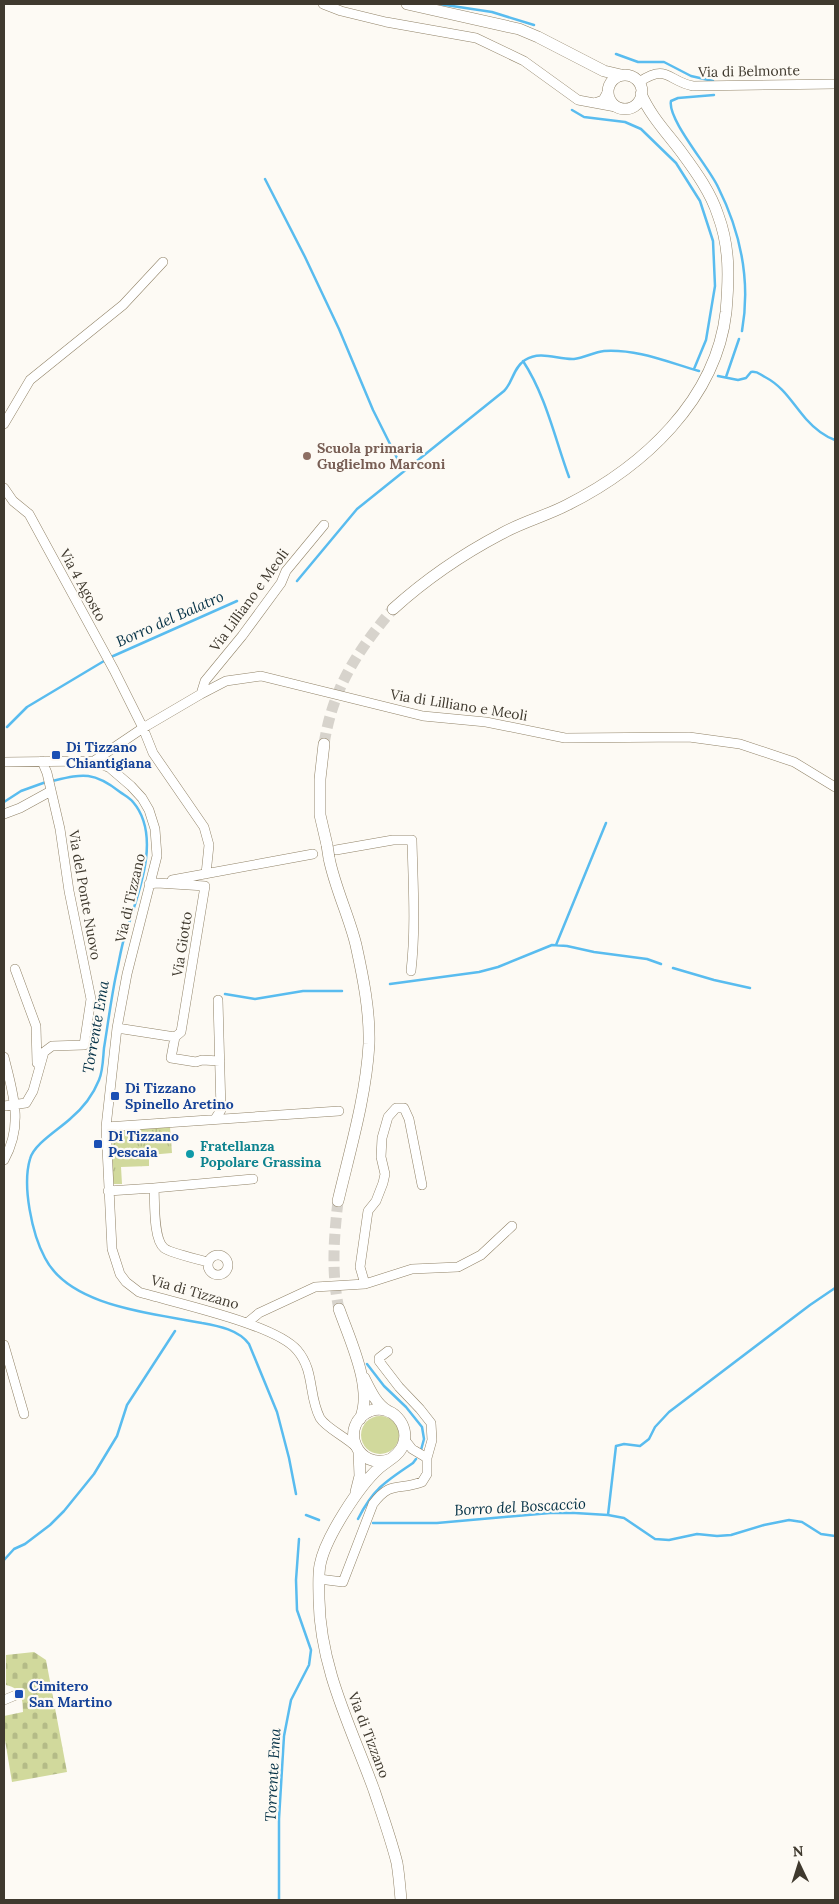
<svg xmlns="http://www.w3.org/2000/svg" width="839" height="1904" font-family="Lora,serif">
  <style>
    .grass { fill: #d1d99c }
    .cemetery { fill: url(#cemetery-stones) }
    .park { fill: url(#park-tufts) }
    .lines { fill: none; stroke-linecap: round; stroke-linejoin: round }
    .stream { stroke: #59bcef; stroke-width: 2.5 }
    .major-tunnel { stroke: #d7d3cc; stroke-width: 11; stroke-dasharray: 11 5.5; stroke-linecap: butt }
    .minor-casing { stroke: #918368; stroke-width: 10 }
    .major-casing { stroke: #918368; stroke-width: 12 }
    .minor { stroke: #fff; stroke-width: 9 }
    .major { stroke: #fff; stroke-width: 11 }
    .major-bridge-casing { stroke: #918368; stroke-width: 12; stroke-linecap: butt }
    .major-bridge { stroke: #fff; stroke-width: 11 }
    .education-dot { fill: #8d6e63; stroke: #fdfaf4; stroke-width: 2 }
    .transit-dot { fill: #1a4fb4; stroke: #fdfaf4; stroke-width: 2 }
    .culture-dot { fill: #0f9aa8; stroke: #fdfaf4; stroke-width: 2 }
    .labels { text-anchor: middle; stroke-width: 4.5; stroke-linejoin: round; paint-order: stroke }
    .street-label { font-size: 14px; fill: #3f392e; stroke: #fdfaf4 }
    .education-label { font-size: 14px; font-weight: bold; fill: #785e54; stroke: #fdfaf4; text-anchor: start }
    .transit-label { font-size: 14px; font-weight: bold; fill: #164399; stroke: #fdfaf4; text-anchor: start }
    .culture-label { font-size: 14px; font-weight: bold; fill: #0d838f; stroke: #fdfaf4; text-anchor: start }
    .water-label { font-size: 15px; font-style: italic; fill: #033045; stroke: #fdfaf4 }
  </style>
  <defs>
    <pattern id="cemetery-stones" width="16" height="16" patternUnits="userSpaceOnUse" patternTransform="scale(1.25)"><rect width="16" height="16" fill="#d1d99c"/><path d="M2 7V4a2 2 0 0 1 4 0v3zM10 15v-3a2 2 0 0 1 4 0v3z" fill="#b4bb87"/></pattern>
    <pattern id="park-tufts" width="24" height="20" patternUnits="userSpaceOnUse" patternTransform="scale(1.25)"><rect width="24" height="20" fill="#d1d99c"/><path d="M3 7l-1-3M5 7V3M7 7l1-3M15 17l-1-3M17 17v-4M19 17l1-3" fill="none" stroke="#b4bb87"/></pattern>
  </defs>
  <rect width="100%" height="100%" fill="#fdfaf4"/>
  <path class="grass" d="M361 1435a19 19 0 1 1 38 0a19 19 0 1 1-38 0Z"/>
  <path class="cemetery" d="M34 1652 46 1660 67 1772 12 1782 4 1734V1716L23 1712C23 1698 21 1688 6 1685V1655Z"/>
  <path class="park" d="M170 1127 172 1153 149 1155V1166L121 1167 122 1184H113L110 1136H115L114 1131Z"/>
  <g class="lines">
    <path class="stream" d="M439 4 492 12 534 25
      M616 54 638 62H664L691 76 713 81
      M714 95 678 98 671 101C667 119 709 167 718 187 741 233 751 280 742 331
      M572 110 584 117 625 122 641 129 676 163 700 201 713 241 715 286 706 340 694 369
      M265 179 305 257 339 329 373 410 400 464
      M523 361C546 396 555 439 569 477
      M718 376 738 380 746 378 751 372C758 371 759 374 765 377 784 387 792 403 806 419 814 428 824 436 835 440
      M726 377 739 339
      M297 581 357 509 504 391C513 382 513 368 525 360 541 350 558 360 574 359 584 358 594 352 604 351 638 349 667 362 699 371
      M111 657 237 601
      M7 727 27 707 104 661
      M52 781C83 774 93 771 120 792 124 795 130 798 133 802 163 837 137 897 125 935 121 948 119 962 116 975 111 999 108 1024 104 1048 103 1058 103 1071 99 1080 93 1095 82 1109 70 1119 58 1130 34 1144 30 1159 22 1186 32 1234 45 1258 70 1307 153 1313 202 1323 219 1326 239 1330 249 1344L277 1412 289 1458 296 1494
      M4 802 21 791 46 782
      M556 945 606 823
      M673 968 714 980 750 988
      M390 984 479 972 498 967 552 945 567 946 594 952 647 959 661 964
      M225 994 255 999 303 991H342
      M367 1364 384 1386 406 1407 422 1427 424 1439 421 1450
      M306 1515 319 1520
      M608 1515 616 1446 624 1444 640 1446 649 1439 655 1427 669 1412 810 1305 835 1288
      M358 1519C373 1489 386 1481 413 1463L416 1459
      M373 1523H437L550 1513H575L608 1515 624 1518 655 1539 669 1540 697 1534 717 1536 731 1535 764 1525 789 1520 802 1522 821 1534 835 1536
      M4 1560 14 1549 25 1544 50 1525 64 1511 94 1474 117 1436 127 1405 175 1331
      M279 1900V1819L284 1736 291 1700 309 1665 311 1650 297 1610 296 1580 299 1539"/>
    <path class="major-tunnel" d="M324 744C333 688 357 651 393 609
      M338 1201C334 1237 331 1273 339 1309"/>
    <defs>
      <path id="minor" d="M323 4 341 11 386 22 476 38 524 61 578 100 621 108
        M639 82C668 63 667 81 693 86L835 84
        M595 103 603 100 608 91
        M4 424 30 380 123 305 163 262
        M4 488 13 501 29 514 114 670 143 728 153 753 204 827 209 845 206 874
        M201 694 205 681 242 636 281 583 286 571 324 525
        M94 761 143 728 201 694 226 681 261 676 423 716 486 722 565 738 689 737 740 744 794 762 835 787
        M4 762 94 761 110 768 131 786 142 798 149 810 155 829 157 856 127 974 117 1028 106 1127 112 1249 120 1274 126 1282 139 1292C175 1303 275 1324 297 1350 315 1371 308 1395 320 1418 326 1428 346 1437 356 1447
        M4 814 20 808 51 791
        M336 850 393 840H412C413 884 416 927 411 971
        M172 880 313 854
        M149 884 157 883 205 886 181 1032 175 1037 171 1058 196 1062 202 1060 220 1061
        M15 969 36 1026 37 1063
        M117 1028 175 1037
        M4 1057C13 1094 24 1124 4 1160
        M4 1106 26 1103 33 1091 44 1052 52 1046 84 1045 91 999 69 891 60 829 47 773 42 761
        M215 1119 221 1110 218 1000
        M106 1127 339 1111
        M154 1188 253 1179
        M108 1191 154 1188C155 1202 153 1239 164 1248 168 1252 200 1260 208 1262
        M208 1265a10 10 0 1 1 20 0a10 10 0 1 1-20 0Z
        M365 1284 360 1267 368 1211 376 1201 383 1183 385 1174 381 1157 382 1138 388 1117 396 1108H404L409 1119 422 1185
        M247 1323 259 1313 315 1287 365 1284 412 1269 458 1267 481 1255 512 1226
        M4 1345 24 1414
        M405 1440 412 1449 427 1458
        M319 1579 343 1582 373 1504C391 1480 398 1491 422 1482L427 1474V1458L432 1440 431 1423 420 1409 399 1387 379 1361V1358L388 1351
        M4 1700 16 1695"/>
      <path id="major" d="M407 4 519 29 538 37 604 71 621 75
        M608 92a17 17 0 1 1 34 0a17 17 0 1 1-34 0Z
        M393 609C425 580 463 554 501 534 522 522 546 516 567 505 643 467 716 400 726 312 729 278 730 247 718 215 711 193 696 172 682 153 668 134 651 117 641 94
        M324 744 320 779V815L327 845
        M329 858C335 888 349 916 356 945 363 977 370 1011 369 1044 366 1097 350 1150 338 1201
        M339 1309C349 1338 374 1389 360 1419
        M364 1378C370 1390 376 1404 388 1411
        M391 1459C357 1472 338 1425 370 1411 391 1403 411 1425 403 1445 399 1456 387 1461 379 1468 359 1486 325 1538 320 1565 318 1576 319 1587 319 1599 320 1668 351 1727 374 1790 382 1814 391 1839 397 1863 399 1875 400 1888 401 1900
        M356 1492 360 1476 359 1452"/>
    </defs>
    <use href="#minor" class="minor-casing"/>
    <use href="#major" class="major-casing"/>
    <use href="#minor" class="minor"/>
    <use href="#major" class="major"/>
    <defs>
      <path id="major-bridge" d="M327 845 329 858"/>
    </defs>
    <use href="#major-bridge" class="major-bridge-casing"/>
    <use href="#major-bridge" class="major-bridge"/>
  </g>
  <circle class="education-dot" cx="307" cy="456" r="5"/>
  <g class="transit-dot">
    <rect x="51" y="750" width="10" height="10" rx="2.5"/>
    <rect x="110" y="1091" width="10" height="10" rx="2.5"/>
    <rect x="93" y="1139" width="10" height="10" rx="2.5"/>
    <rect x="14" y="1689" width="10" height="10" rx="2.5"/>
  </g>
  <circle class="culture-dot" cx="190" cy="1154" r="5"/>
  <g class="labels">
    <g class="street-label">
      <text transform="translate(749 71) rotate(-1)" y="5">Via di Belmonte</text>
      <text transform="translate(83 585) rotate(61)" y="5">Via 4 Agosto</text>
      <text transform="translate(249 600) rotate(-54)" y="5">Via Lilliano e Meoli</text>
      <text transform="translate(459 705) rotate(9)" y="5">Via di Lilliano e Meoli</text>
      <text transform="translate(85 895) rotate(80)" y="5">Via del Ponte Nuovo</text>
      <text transform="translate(130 898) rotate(-77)" y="5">Via di Tizzano</text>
      <text transform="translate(182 944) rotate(-81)" y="5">Via Giotto</text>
      <text transform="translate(195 1292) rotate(16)" y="5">Via di Tizzano</text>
      <text transform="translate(369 1735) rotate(69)" y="5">Via di Tizzano</text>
    </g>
    <g class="education-label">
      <text x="317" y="453">Scuola primaria<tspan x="317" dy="16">Guglielmo Marconi</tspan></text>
    </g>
    <g class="transit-label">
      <text x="66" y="752">Di Tizzano<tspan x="66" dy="16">Chiantigiana</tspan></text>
      <text x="125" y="1093">Di Tizzano<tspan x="125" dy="16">Spinello Aretino</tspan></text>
      <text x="108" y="1141">Di Tizzano<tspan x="108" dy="16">Pescaia</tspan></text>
      <text x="29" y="1691">Cimitero<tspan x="29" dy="16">San Martino</tspan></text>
    </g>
    <g class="culture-label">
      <text x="200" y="1151">Fratellanza<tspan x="200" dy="16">Popolare Grassina</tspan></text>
    </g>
    <g class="water-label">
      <text transform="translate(170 619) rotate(-24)" y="5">Borro del Balatro</text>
      <text transform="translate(96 1027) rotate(-80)" y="5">Torrente Ema</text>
      <text transform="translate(520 1507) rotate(-3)" y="5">Borro del Boscaccio</text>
      <text transform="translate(273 1775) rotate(-87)" y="5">Torrente Ema</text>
    </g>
  </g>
  <rect width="839" height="1904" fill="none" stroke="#3f392e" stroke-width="10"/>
  <g transform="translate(799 1864) rotate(356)" stroke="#fdfaf4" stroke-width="4" paint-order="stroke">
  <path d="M0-4L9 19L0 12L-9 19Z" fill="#3f392e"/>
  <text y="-8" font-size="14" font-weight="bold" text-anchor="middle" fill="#3f392e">N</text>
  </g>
</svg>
